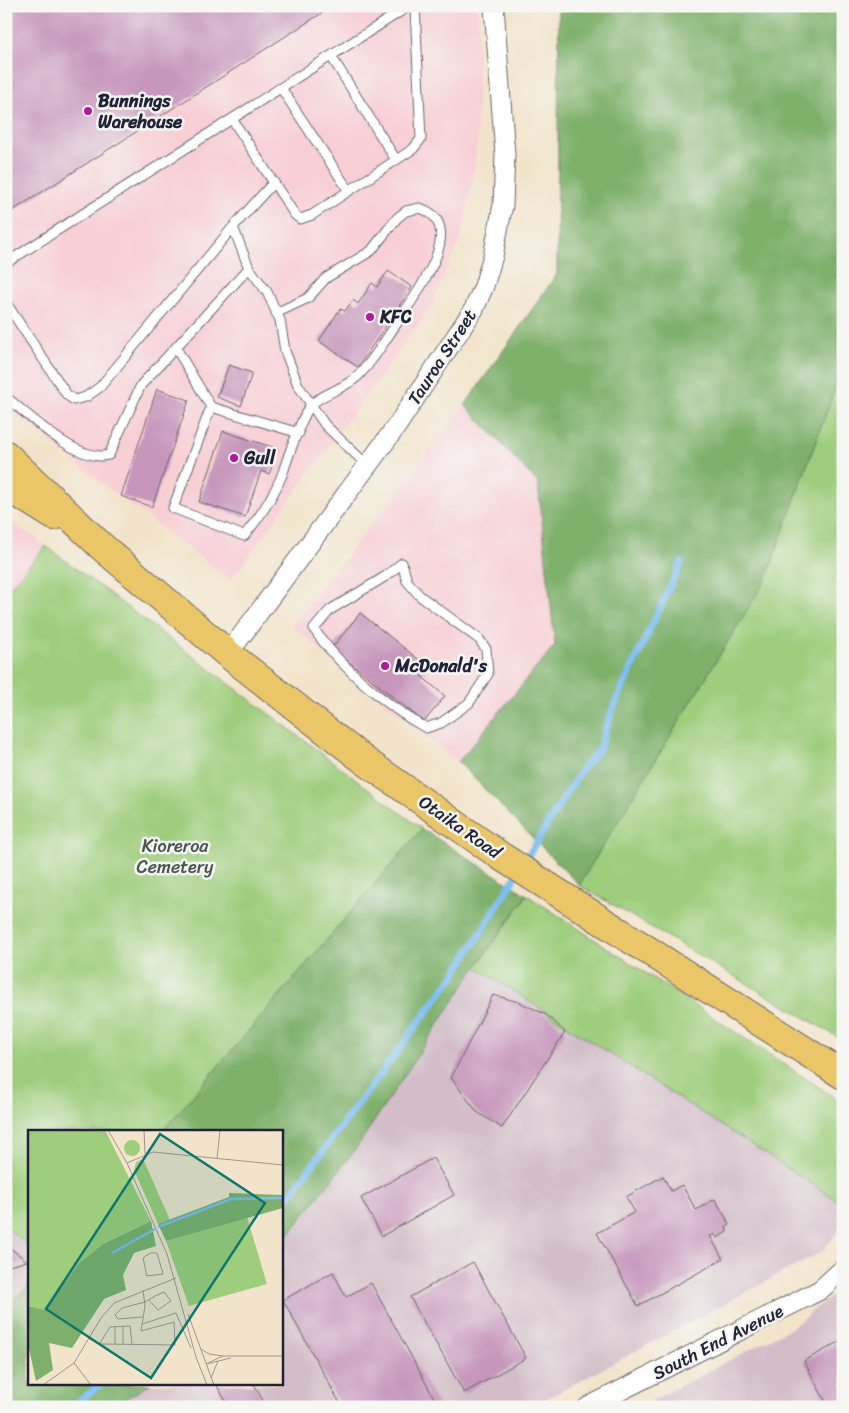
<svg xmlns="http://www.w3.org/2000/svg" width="849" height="1413" font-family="Sriracha,sans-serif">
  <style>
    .built { fill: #f7cfd5 }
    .industrial { fill: #d2bdc8 }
    .green { fill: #9ecd7b; stroke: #60785b }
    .forest { fill: #7eb06b; stroke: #506953 }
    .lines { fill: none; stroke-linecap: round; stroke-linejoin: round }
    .stream { stroke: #7ebdf2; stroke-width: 7 }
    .building { fill: #c697bb }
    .lane-casing { stroke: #6b666d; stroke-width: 11 }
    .street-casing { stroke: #6b666d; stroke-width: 21 }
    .highway-casing { stroke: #6b666d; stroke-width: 30 }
    .lane { stroke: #fff; stroke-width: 9 }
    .street { stroke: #fff; stroke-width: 19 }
    .highway { stroke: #ebc669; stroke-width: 28 }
    .poi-dot { fill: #b5179e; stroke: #f6f6f2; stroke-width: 2 }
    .labels { text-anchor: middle; stroke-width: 5; stroke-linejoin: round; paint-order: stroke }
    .poi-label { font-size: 18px; font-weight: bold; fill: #22223b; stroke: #f6f6f2; text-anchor: start }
    .street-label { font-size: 18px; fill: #22223b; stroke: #f6f6f2 }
    .park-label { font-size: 18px; fill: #47554e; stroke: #f6f6f2 }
    .inset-river { fill: none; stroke: #7ebdf2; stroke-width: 2.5 }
    .inset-road { fill: none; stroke: #9f9691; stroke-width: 1 }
    .view { fill: #0f766e; fill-opacity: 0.15; stroke: #0f766e; stroke-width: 2.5 }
    .inset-edge { fill: none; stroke: #22223b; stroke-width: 2.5 }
  </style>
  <rect width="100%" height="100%" fill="#f6f6f2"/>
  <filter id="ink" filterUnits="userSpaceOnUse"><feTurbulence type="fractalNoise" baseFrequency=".02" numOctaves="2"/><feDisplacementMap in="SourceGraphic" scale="10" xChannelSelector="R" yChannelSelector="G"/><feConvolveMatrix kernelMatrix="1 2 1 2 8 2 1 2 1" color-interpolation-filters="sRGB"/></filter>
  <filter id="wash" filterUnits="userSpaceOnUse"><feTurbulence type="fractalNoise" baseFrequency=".0096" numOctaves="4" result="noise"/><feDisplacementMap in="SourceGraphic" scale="20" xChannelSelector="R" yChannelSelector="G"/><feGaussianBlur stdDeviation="1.12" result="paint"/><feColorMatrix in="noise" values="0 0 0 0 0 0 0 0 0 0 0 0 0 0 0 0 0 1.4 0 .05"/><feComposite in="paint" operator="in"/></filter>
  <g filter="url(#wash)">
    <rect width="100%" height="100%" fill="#f2e4cb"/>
    <path class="built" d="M6 6H478L477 150 462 235 431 307 231 580 99 481 6 406Z
      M465 405 538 483 555 645 458 762 292 626Z
      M6 518 46 546 6 592Z"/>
    <path class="industrial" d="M476 967 843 1204V1225L823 1251 531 1407H112L150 1384H281V1244L355 1150Z
      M6 1227 29 1246V1285L6 1309Z
      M843 1287V1407H640L791 1328Z"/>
    <path class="green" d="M843 192V1040L579 885 765 580 836 386Z
      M46 546 422 829 162 1132H29V1246L6 1227V592Z
      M527 895 843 1103V1204L476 967Z"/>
    <path class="forest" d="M559 6H843V192L836 386 765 581 579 885 458 762 555 645 538 483 465 405 557 274Z
      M422 829 527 895 476 967 355 1150 281 1244V1132H162Z
      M29 1285V1384H150L112 1407H6V1309Z"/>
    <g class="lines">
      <path class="stream" d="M523 864 581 770 599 749 613 708 681 563
        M281 1207 455 974 517 874
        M71 1407 101 1384"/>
    </g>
    <g id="blocks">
      <path class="building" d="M6 6H333L6 215Z
        M388 271 412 287 358 367 319 341 340 309 345 311 353 300 358 304 372 283 377 287Z
        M229 365 252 373 241 406 217 397Z
        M157 389 189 400 152 507 121 496Z
        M223 431 278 449 269 474 261 471 245 517 199 502Z
        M360 613 428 667 421 676 445 696 424 722 332 648Z
        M493 995 519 1002 547 1015 565 1032 502 1128 477 1112 451 1078Z
        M433 1158 454 1195 382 1236 361 1198Z
        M663 1176 671 1191 682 1185 696 1210 715 1199 730 1225 726 1227 727 1232 717 1238 715 1234 710 1236 723 1259 638 1306 597 1233 635 1212 626 1197Z
        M6 1245 27 1261 6 1267Z
        M473 1262 526 1358 464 1393 410 1297Z
        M333 1272 346 1297 371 1283 439 1407H342L283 1300Z
        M843 1340V1407H822L827 1404 804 1361Z
        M216 1384H254L266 1406 229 1407Z"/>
    </g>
  </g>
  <g filter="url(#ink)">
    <use href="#blocks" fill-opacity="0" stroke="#6b666d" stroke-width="1"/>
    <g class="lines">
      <defs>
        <path id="lane" d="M331 56 396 160
          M281 88 349 191
          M232 119 295 215 300 219 312 215 413 149 421 139 415 6
          M233 227 274 182
          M6 263 409 6
          M6 303 67 395 74 400 86 397 100 387 233 227 249 268 267 292 280 320 285 351 298 385 325 425 367 465
          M276 313 308 298 326 278 371 251 397 218 406 211 420 208C471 225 413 298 397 323 385 340 374 360 359 375 347 388 319 395 311 405 302 415 287 460 282 475 273 497 259 518 244 536L173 508 211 407 299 433
          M176 348 211 407
          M6 397C30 416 77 463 109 455L141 385 249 268
          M402 563 407 581 420 596 479 639 486 649 488 674 469 703 441 723 426 728C389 708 337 664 314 629L330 610 386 576Z"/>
        <path id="street" d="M228 654 396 427 474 309 484 286 493 256 503 205 505 155 494 6
          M588 1407 820 1290 843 1269"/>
        <path id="highway" d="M6 455 101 546 228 654 365 761 502 857 843 1075
          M6 486 54 516"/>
      </defs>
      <use href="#lane" class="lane-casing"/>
      <use href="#street" class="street-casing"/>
      <use href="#highway" class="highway-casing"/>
      <use href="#lane" class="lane"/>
      <use href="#street" class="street"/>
      <use href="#highway" class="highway"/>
    </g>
  </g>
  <g class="poi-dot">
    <circle cx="88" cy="111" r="5"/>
    <circle cx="370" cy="317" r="5"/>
    <circle cx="234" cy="458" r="5"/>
    <circle cx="385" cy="666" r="5"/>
  </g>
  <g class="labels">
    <g class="poi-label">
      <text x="98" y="107">Bunnings<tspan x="98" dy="21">Warehouse</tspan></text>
      <text x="380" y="323">KFC</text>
      <text x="244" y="464">Gull</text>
      <text x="395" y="672">McDonald's</text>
    </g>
    <g class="street-label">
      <text transform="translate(442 357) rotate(-57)" y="6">Tauroa Street</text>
      <text transform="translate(460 827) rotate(35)" y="6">Otaika Road</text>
      <text transform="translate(718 1342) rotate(-27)" y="6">South End Avenue</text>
    </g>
    <g class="park-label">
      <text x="175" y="852">Kioreroa<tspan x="175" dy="21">Cemetery</tspan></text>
    </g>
  </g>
  <g transform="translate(28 1130)">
    <rect width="255" height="255" fill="#f2e4cb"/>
    <path d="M0 0H77L123 91 75 114 51 133 17 180 0 176ZM96 18a8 8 0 1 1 16 0a8 8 0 1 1-16 0ZM115 29 142 90 130 94 106 40 108 32ZM219 87 239 154 161 176 138 111Z" fill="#9ecd7b"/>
    <path d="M201 63 255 65V78L138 111 130 94 201 67ZM123 91 128 116 106 123 95 145 98 160 76 169 44 218 21 213 25 240 8 251 0 214V176L17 180 51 133 75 114Z" fill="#7eb06b"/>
    <path class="inset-river" d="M130 97 203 69 255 68M84 123 127 99"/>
    <path class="inset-road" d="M80 0 99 33 139 124 168 227 179 255M116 0 117 24M189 29 192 0M99 33 125 22 255 35M122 123H129L135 144 119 146 115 128ZM160 184 186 255M114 187 90 189 87 185 94 178 117 172 127 166 136 162 143 171 130 180 121 170M114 194 148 183 163 218M95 196V214M61 209 72 214 147 215 146 192 113 201 117 176 115 160M72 213 82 197 102 196 104 214M87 214V196M173 219 181 224 195 226M46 233 63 255M178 234 195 226H255M178 234 203 228M183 248 190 231M15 255 46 233 73 188 86 173 148 148"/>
    <path class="view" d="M132 4 237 73 123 248 18 179Z"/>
    <rect width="255" height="255" class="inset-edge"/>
  </g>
  <rect width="849" height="1413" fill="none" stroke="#f6f6f2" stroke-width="25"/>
</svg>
